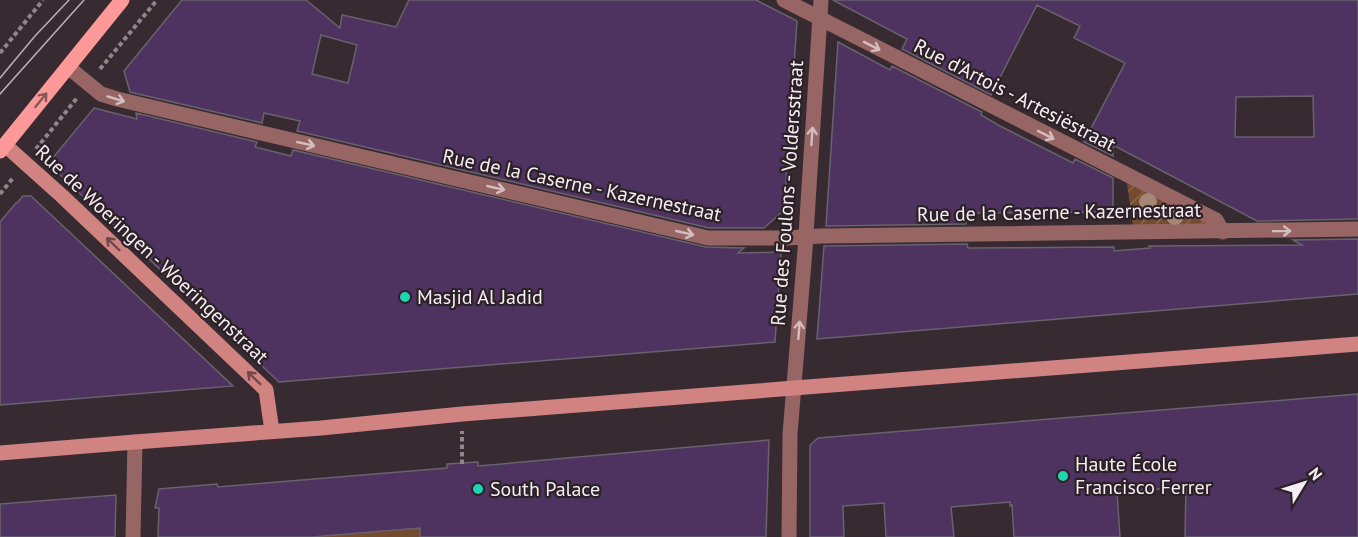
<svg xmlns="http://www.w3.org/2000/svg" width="1358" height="537" font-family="'PT Sans',sans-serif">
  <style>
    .grass { fill: #754b2d }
    .garden { fill: url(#garden-furrows) }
    .building { fill: #4e325f; stroke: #69626e; stroke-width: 1.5; fill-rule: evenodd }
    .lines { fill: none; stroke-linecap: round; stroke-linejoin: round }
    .path { stroke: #8f858a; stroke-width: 4; stroke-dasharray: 4.5 3; stroke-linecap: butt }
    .street { stroke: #966564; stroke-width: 15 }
    .secondary { stroke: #d18382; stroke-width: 15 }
    .primary { stroke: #fd9999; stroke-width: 15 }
    .tram { stroke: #bab0b5; stroke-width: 1.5 }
    .tree { fill: #a58677 }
    .oneway { stroke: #d4bec0 }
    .oneway2 { stroke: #8a575a }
    .oneway3 { stroke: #6e484b }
    .poi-dot { fill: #1dd5b1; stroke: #2c2127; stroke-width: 2 }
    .labels { text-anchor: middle; stroke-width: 4.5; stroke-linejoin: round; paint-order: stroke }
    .street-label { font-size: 20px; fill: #f6eef2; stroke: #2c2127 }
    .poi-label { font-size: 20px; fill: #f6eef2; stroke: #2c2127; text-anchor: start }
  </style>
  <defs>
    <pattern id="garden-furrows" width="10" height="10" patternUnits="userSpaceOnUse" patternTransform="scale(1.5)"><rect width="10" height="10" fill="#754b2d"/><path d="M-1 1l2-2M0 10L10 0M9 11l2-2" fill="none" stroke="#89654c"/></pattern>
  </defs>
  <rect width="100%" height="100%" fill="#372b31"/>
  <path class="grass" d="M420 528V537H312Z"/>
  <path class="garden" d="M1127 183 1205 222V224L1133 226Z"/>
  <path class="building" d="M182 0H306L340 28 342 15 396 27 409 0H756L797 21 784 210 764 228H709L297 131 300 121 264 113 262 123 130 92 124 71ZM321 35 357 45 348 83 312 74Z
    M833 0H1358V219L1257 221 1113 145V156L1084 142 1125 63 1074 38 1080 26 1037 5 991 95 902 49 907 39ZM1313 96 1314 137H1235L1236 97Z
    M838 42 890 70 892 66 982 112 981 115 1000 126 1073 163 1075 159 1113 178V212L966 213V224L826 226Z
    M94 108 137 119 136 113 257 142 255 147 291 156 293 150 706 247 744 248 738 253 781 252 775 342 279 382 53 168 52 159Z
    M23 196H31L233 386 0 405V222L16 203H17Z
    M1358 239V294L817 339 824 246 967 244 968 248 1114 247V251L1150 248 1149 246 1302 245 1293 240Z
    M1358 394V537H1185L1186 487 1117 492 1120 537H1014L1012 505 1010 506V502L951 507 954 537H886L884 503 843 506 844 537H810V445L818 438Z
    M769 440 766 537H420V528L312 537H158L159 508H155L159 489 217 484 218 487 447 468V464L478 462V466Z
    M116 495 115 537H0V504Z"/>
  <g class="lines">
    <path class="path" d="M0 53 43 0
      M100 69 157 0
      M36 149 77 98
      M0 194 13 178
      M462 464V431"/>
    <path class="street" d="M784 0 1216 220 1223 232
      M68 67 101 94 117 99 708 238H786L821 236 1358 229
      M133 537 135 442
      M789 537 790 434 805 250 821 0"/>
    <path class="secondary" d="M5 145 62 196 266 390 272 431
      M0 453 135 442 321 428 462 414 1358 344"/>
    <path class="primary" d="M0 151 122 0"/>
    <path class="tram" d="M0 78 35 36 69 0
      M0 94 84 0"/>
  </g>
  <g class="tree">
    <circle cx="1148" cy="202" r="9"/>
    <circle cx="1175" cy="216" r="9"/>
  </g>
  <defs><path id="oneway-shaft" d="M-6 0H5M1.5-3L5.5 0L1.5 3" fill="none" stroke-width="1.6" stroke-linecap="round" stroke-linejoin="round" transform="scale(1.5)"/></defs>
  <g class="oneway">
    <use href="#oneway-shaft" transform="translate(872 46) rotate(27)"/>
    <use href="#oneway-shaft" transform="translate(116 99) rotate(17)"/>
    <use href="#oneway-shaft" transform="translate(1046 135) rotate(27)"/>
    <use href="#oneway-shaft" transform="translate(812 136) rotate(-86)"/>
    <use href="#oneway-shaft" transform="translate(306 144) rotate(13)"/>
    <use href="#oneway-shaft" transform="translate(496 188) rotate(13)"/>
    <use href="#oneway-shaft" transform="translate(1282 231) rotate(-1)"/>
    <use href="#oneway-shaft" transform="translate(685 233) rotate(13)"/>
    <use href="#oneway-shaft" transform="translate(799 330) rotate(-86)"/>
  </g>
  <use class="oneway2" href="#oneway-shaft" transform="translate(41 100) rotate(-51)"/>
  <g class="oneway3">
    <use href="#oneway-shaft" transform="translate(113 244) rotate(-136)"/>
    <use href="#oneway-shaft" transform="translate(254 378) rotate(-136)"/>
  </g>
  <g class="poi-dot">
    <circle cx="405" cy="297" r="6"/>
    <circle cx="1063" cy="476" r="6"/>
    <circle cx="478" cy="489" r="6"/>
  </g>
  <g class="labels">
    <g class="street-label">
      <text transform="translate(1015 95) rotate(27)" y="7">Rue d'Artois - Artesiëstraat</text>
      <text transform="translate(582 185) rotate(12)" y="7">Rue de la Caserne - Kazernestraat</text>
      <text transform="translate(787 193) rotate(-86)" y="7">Rue des Foulons - Voldersstraat</text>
      <text transform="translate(1059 212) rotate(-1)" y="7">Rue de la Caserne - Kazernestraat</text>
      <text transform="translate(152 254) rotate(43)" y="7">Rue de Woeringen - Woeringenstraat</text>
    </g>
    <g class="poi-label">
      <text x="417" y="304">Masjid Al Jadid</text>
      <text x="1075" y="471">Haute École<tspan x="1075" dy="23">Francisco Ferrer</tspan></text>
      <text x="490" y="496">South Palace</text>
    </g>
  </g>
  <g transform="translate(1304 483) rotate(52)" stroke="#2c2127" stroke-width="4.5" paint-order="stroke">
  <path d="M0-4.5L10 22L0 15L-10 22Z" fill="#f6eef2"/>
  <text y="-9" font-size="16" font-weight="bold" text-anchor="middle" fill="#f6eef2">N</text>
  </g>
</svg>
